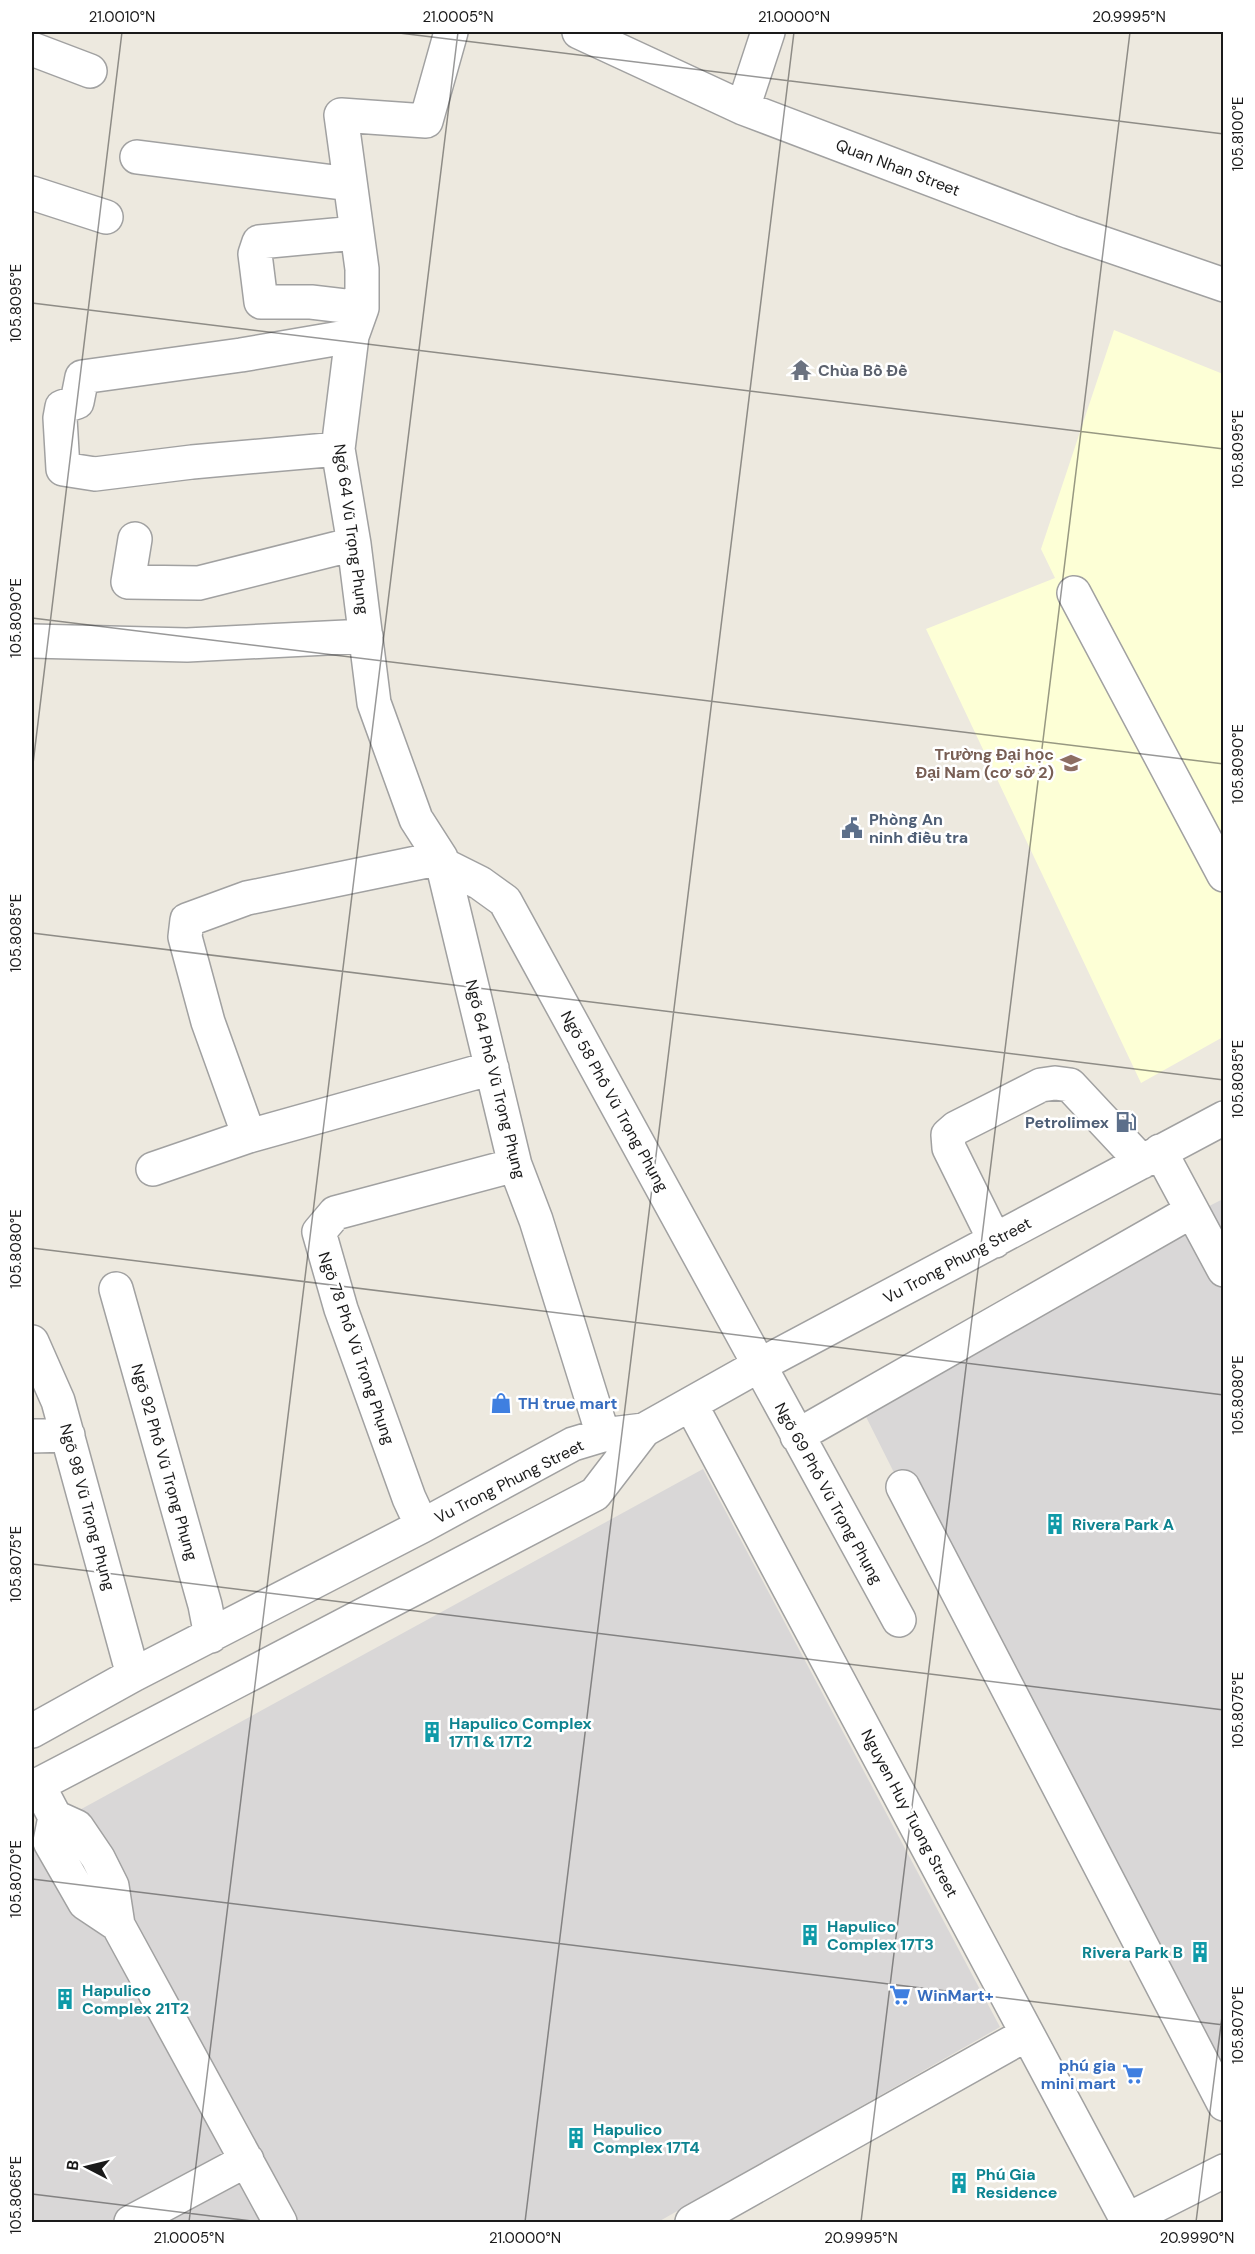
<svg xmlns="http://www.w3.org/2000/svg" width="1255" height="2254" font-family="'DM Sans',sans-serif">
  <style>
    .residential { fill: #d9d7d7 }
    .education { fill: #fdffd6 }
    .lines { fill: none; stroke-linecap: round; stroke-linejoin: round }
    .minor-casing { stroke: #a1a1a1; stroke-width: 36 }
    .minor { stroke: #fff; stroke-width: 33 }
    .ticks { fill: none; stroke: #1a1a1a; stroke-width: 1.5; stroke-opacity: 0.45 }
    .labels { text-anchor: middle; stroke-width: 5; stroke-linejoin: round; paint-order: stroke }
    .street-label { font-size: 16px; fill: #1a1a1a; stroke: #fff }
    .worship-label { font-size: 16px; font-weight: bold; fill: #5b616d; stroke: #fff; text-anchor: start }
    .education-label { font-size: 16px; font-weight: bold; fill: #785e54; stroke: #fff; text-anchor: end }
    .service-label { font-size: 16px; font-weight: bold; fill: #4e5e75; stroke: #fff; text-anchor: start }
    .shop-label { font-size: 16px; font-weight: bold; fill: #366cbe; stroke: #fff; text-anchor: start }
    .culture-label { font-size: 16px; font-weight: bold; fill: #0d838f; stroke: #fff; text-anchor: start }
    .neatline { fill: none; stroke: #1a1a1a; stroke-width: 2 }
    .ticks-label { font-size: 15px; text-anchor: middle; fill: #1a1a1a }
  </style>
  <rect width="100%" height="100%" fill="#ede9df"/>
  <path class="residential" d="M1221 1200 1224 1205 1223 2127 852 1389Z
    M703 1469 1000 2027 658 2222H32V1836Z"/>
  <path class="education" d="M1114 330 1223 374V1037L1141 1083 926 629 1055 578 1041 549Z"/>
  <g class="lines">
    <defs>
      <path id="minor" d="M451 32 426 121 341 115 362 269V308L352 336 338 449 354 544 374 703 416 819 441 858 515 1165 536 1220 603 1435
        M579 32 743 108 1070 232 1224 285
        M32 49 90 71
        M743 108 768 32
        M137 157 350 184
        M32 193 106 217
        M356 233 259 242 255 254 261 302H311L362 308
        M338 449 192 462 95 474 63 469 60 418 62 407 77 402 82 377 241 355 352 336
        M135 539 128 582 199 583 354 544
        M1074 593 1224 875
        M32 641 187 645 366 636
        M442 864 480 883 505 901 899 1620
        M249 1136 208 1022 185 937 187 920 247 898 441 858
        M1160 1151 1224 1270
        M153 1169 249 1136 492 1068
        M995 1241 949 1148 948 1135 956 1128 1041 1085 1055 1083 1070 1085 1142 1162
        M116 1289 205 1605 211 1636
        M32 1342 58 1401 133 1675
        M691 1405 1128 2222
        M32 1436 68 1435
        M797 1436 1192 1211
        M903 1487 1224 2104
        M422 1526 409 1498 341 1309 319 1232 335 1213 515 1165
        M32 1731 133 1675 422 1526 573 1444 603 1435 644 1430 758 1366 1224 1118
        M32 1788 595 1494 644 1430
        M45 1798 55 1817 50 1842 85 1903 118 1925
        M55 1817 77 1827 98 1858 112 1886 118 1925 280 2222
        M1127 2220 1224 2171
        M131 2222 247 2160
        M692 2222 1027 2034"/>
    </defs>
    <use href="#minor" class="minor-casing"/>
    <use href="#minor" class="minor"/>
  </g>
  <path class="ticks" d="M391 32 1224 134M32 303 1224 449M32 618 1224 764M32 772 122 32M32 933 1224 1080M32 1248 1224 1395M32 1564 1224 1710M32 1879 1224 2025M32 2194 261 2222M189 2222 458 32M525 2222 794 32M861 2222 1130 32M1196 2222 1224 2001"/>
  <defs>
    <symbol id="temple-bare" viewBox="-9 -9 18 18"><path d="M0-6L5-2H3V0L6.5 2.5H4V6H1.5V3h-3V6H-4V2.5H-6.5L-3 0V-2H-5Z" fill="#6b7280" stroke="#fff" stroke-width="2.5" paint-order="stroke"/></symbol>
    <symbol id="university-bare" viewBox="-9 -9 18 18"><path d="M0-5L7-2L0 1L-7-2ZM-4 1L0 2.5L4 1V4Q0 6-4 4Z" fill="#8d6e63" stroke="#fff" stroke-width="2.5" paint-order="stroke"/></symbol>
    <symbol id="civic-bare" viewBox="-9 -9 18 18"><path d="M-.6-6.5H3V-4.5H.6V-3L4-1V1h2V6H-6V1h2V-1L-.6-3ZM-1.2 2.5V6h2.4V2.5Z" fill="#5c6f8a" stroke="#fff" stroke-width="2.5" paint-order="stroke"/></symbol>
    <symbol id="fuel-bare" viewBox="-9 -9 18 18"><path d="M-5.5-6h7V0h2V4h1.3V-2.5L3-4.5l.8-.8L6-3V5H2.5V1h-1V6h-7ZM-4.2-4.7v3.2H.2V-4.7Z" fill="#5c6f8a" stroke="#fff" stroke-width="2.5" paint-order="stroke"/></symbol>
    <symbol id="shop-bare" viewBox="-9 -9 18 18"><path d="M-5-2.5h2.3a2.7 3.5 0 0 1 5.4 0H5L5.5 6h-11ZM-1.5-2.5h3a1.5 2.3 0 0 0-3 0Z" fill="#3f7fe0" stroke="#fff" stroke-width="2.5" paint-order="stroke"/></symbol>
    <symbol id="building-bare" viewBox="-9 -9 18 18"><path d="M-4-6H4V6H1V3H-1V6H-4ZM-2.5-4.3h1.7v1.8h-1.7ZM.8-4.3h1.7v1.8H.8ZM-2.5-1h1.7V.8h-1.7ZM.8-1h1.7V.8H.8Z" fill="#0f9aa8" stroke="#fff" stroke-width="2.5" paint-order="stroke"/></symbol>
    <symbol id="supermarket-bare" viewBox="-9 -9 18 18"><path d="M-6-5.5h2.5l.6 2H6L4.5 2H-2.5L-4.4-4H-6ZM-1.5 3.2a1.3 1.3 0 1 0 .1 0ZM3 3.2a1.3 1.3 0 1 0 .1 0Z" fill="#3f7fe0" stroke="#fff" stroke-width="2.5" paint-order="stroke"/></symbol>
  </defs>
  <g fill-rule="evenodd">
    <use href="#temple-bare" x="786" y="355" width="30" height="30"/>
    <use href="#university-bare" x="1056" y="748" width="30" height="30"/>
    <use href="#civic-bare" x="837" y="813" width="30" height="30"/>
    <use href="#fuel-bare" x="1111" y="1107" width="30" height="30"/>
    <use href="#shop-bare" x="486" y="1388" width="30" height="30"/>
    <use href="#building-bare" x="1040" y="1509" width="30" height="30"/>
    <use href="#building-bare" x="417" y="1717" width="30" height="30"/>
    <use href="#building-bare" x="795" y="1920" width="30" height="30"/>
    <use href="#building-bare" x="1185" y="1937" width="30" height="30"/>
    <use href="#supermarket-bare" x="885" y="1980" width="30" height="30"/>
    <use href="#building-bare" x="50" y="1984" width="30" height="30"/>
    <use href="#supermarket-bare" x="1118" y="2059" width="30" height="30"/>
    <use href="#building-bare" x="561" y="2123" width="30" height="30"/>
    <use href="#building-bare" x="944" y="2168" width="30" height="30"/>
  </g>
  <g class="labels">
    <g class="street-label">
      <text transform="translate(898 167) rotate(21)" y="6">Quan Nhan Street</text>
      <text transform="translate(352 529) rotate(82)" y="6">Ngõ 64 Vũ Trọng Phụng</text>
      <text transform="translate(496 1079) rotate(76)" y="6">Ngõ 64 Phố Vũ Trọng Phụng</text>
      <text transform="translate(615 1101) rotate(61)" y="6">Ngõ 58 Phố Vũ Trọng Phụng</text>
      <text transform="translate(957 1260) rotate(-28)" y="6">Vu Trong Phung Street</text>
      <text transform="translate(357 1348) rotate(71)" y="6">Ngõ 78 Phố Vũ Trọng Phụng</text>
      <text transform="translate(165 1462) rotate(74)" y="6">Ngõ 92 Phố Vũ Trọng Phụng</text>
      <text transform="translate(509 1481) rotate(-27)" y="6">Vu Trong Phung Street</text>
      <text transform="translate(829 1493) rotate(61)" y="6">Ngõ 69 Phố Vũ Trọng Phụng</text>
      <text transform="translate(88 1507) rotate(75)" y="6">Ngõ 98 Vũ Trọng Phụng</text>
      <text transform="translate(910 1813) rotate(62)" y="6">Nguyen Huy Tuong Street</text>
    </g>
    <g class="worship-label">
      <text x="818" y="376">Chùa Bồ Đề</text>
    </g>
    <g class="education-label">
      <text x="1054" y="760">Trường Đại học<tspan x="1054" dy="18">Đại Nam (cơ sở 2)</tspan></text>
    </g>
    <g class="service-label">
      <text x="869" y="825">Phòng An<tspan x="869" dy="18">ninh điều tra</tspan></text>
      <text x="1109" y="1128" text-anchor="end">Petrolimex</text>
    </g>
    <g class="shop-label">
      <text x="518" y="1409">TH true mart</text>
      <text x="917" y="2001">WinMart+</text>
      <text x="1116" y="2071" text-anchor="end">phú gia<tspan x="1116" dy="18">mini mart</tspan></text>
    </g>
    <g class="culture-label">
      <text x="1072" y="1530">Rivera Park A</text>
      <text x="449" y="1729">Hapulico Complex<tspan x="449" dy="18">17T1 &amp; 17T2</tspan></text>
      <text x="827" y="1932">Hapulico<tspan x="827" dy="18">Complex 17T3</tspan></text>
      <text x="1183" y="1958" text-anchor="end">Rivera Park B</text>
      <text x="82" y="1996">Hapulico<tspan x="82" dy="18">Complex 21T2</tspan></text>
      <text x="593" y="2135">Hapulico<tspan x="593" dy="18">Complex 17T4</tspan></text>
      <text x="976" y="2180">Phú Gia<tspan x="976" dy="18">Residence</tspan></text>
    </g>
  </g>
  <rect width="1255" height="2254" fill="none" stroke="#ffffff" stroke-width="66"/>
  <g transform="translate(87 2167) rotate(277)" stroke="#ffffff" stroke-width="4.5" paint-order="stroke">
  <path d="M0-4.5L10 22L0 15L-10 22Z" fill="#1a1a1a"/>
  <text y="-9" font-size="16" font-weight="bold" text-anchor="middle" fill="#1a1a1a">B</text>
  </g>
  <rect x="33" y="33" width="1189" height="2188" class="neatline"/>
  <g class="ticks-label">
    <text x="122" y="22">21.0010°N</text>
    <text x="458" y="22">21.0005°N</text>
    <text x="794" y="22">21.0000°N</text>
    <text x="1129" y="22">20.9995°N</text>
    <text transform="translate(1238 134) rotate(-90)" y="5">105.8100°E</text>
    <text transform="translate(16 303) rotate(-90)" y="5">105.8095°E</text>
    <text transform="translate(1238 449) rotate(-90)" y="5">105.8095°E</text>
    <text transform="translate(16 618) rotate(-90)" y="5">105.8090°E</text>
    <text transform="translate(1238 764) rotate(-90)" y="5">105.8090°E</text>
    <text transform="translate(16 933) rotate(-90)" y="5">105.8085°E</text>
    <text transform="translate(1238 1079) rotate(-90)" y="5">105.8085°E</text>
    <text transform="translate(16 1249) rotate(-90)" y="5">105.8080°E</text>
    <text transform="translate(1238 1395) rotate(-90)" y="5">105.8080°E</text>
    <text transform="translate(16 1564) rotate(-90)" y="5">105.8075°E</text>
    <text transform="translate(1238 1710) rotate(-90)" y="5">105.8075°E</text>
    <text transform="translate(16 1879) rotate(-90)" y="5">105.8070°E</text>
    <text transform="translate(1238 2025) rotate(-90)" y="5">105.8070°E</text>
    <text transform="translate(16 2195) rotate(-90)" y="5">105.8065°E</text>
    <text x="189" y="2243">21.0005°N</text>
    <text x="525" y="2243">21.0000°N</text>
    <text x="861" y="2243">20.9995°N</text>
    <text x="1197" y="2243">20.9990°N</text>
  </g>
</svg>
